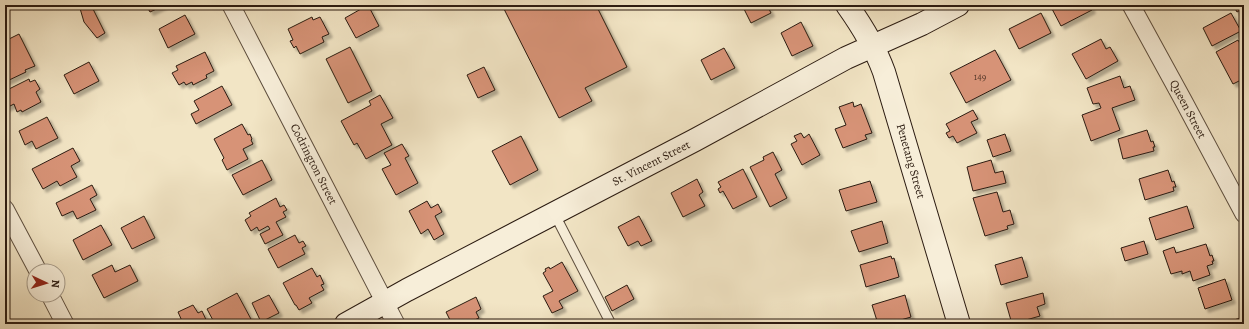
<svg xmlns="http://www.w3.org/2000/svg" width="1249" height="329" font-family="Alegreya,serif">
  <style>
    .building { fill: #d79377; stroke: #2b1b11; filter: url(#shadow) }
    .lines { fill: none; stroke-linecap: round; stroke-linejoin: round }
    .lane-casing { stroke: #5d4e3e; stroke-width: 11 }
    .street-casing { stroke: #5d4e3e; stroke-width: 19 }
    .secondary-casing { stroke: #2b1b11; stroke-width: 24 }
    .lane { stroke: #f7eed9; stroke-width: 9 }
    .street { stroke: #f7eed9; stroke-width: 17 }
    .secondary { stroke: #f7eed9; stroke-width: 22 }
    .labels { text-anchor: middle; stroke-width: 4; stroke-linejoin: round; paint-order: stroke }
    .number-label { font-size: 10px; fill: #56392a }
    .street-label { font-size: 12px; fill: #2b1b11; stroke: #f7eed9 }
  </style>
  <defs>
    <filter id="shadow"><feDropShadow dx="3.5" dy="3.5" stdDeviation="1" flood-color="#0004"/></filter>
  </defs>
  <rect width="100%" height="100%" fill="#f2e5c5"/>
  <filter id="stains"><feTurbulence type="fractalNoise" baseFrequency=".005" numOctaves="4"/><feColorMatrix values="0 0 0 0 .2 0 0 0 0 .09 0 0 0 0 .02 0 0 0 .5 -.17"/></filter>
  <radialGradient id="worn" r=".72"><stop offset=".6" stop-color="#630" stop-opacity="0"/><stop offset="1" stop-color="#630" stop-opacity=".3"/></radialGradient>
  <path class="building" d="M79 5H91L105 33 97 38 84 22Z
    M146 5H165L150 12Z
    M368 5 379 26 356 38 345 18Z
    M502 5H596L627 67 585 88 592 101 559 118Z
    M742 5H767L771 13 751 23Z
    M1055 5H1090L1092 10 1061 26 1051 7Z
    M1233 5H1244V8L1237 12Z
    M1041 13 1051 33 1019 49 1009 29Z
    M1231 13 1241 31 1212 46 1203 28Z
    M185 15 195 34 168 48 159 29Z
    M312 17 313 20 320 17 329 34 322 37 324 42 300 54 296 46 294 48 290 41 293 40 288 29Z
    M801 22 813 46 792 56 781 33Z
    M19 34 35 66 25 70 26 72 5 82V41Z
    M1101 39 1106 49 1110 47 1118 61 1086 79 1072 54Z
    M1238 40 1244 51V81L1243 79 1233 84 1216 52Z
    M350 47 372 91 348 103 326 59Z
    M724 48 735 68 711 80 701 60Z
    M995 50 1011 80 966 103 950 73Z
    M205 52 214 71 206 75 207 78 193 85 192 82 186 85 184 82 179 85 172 73 178 70 176 66Z
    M89 62 99 81 74 94 64 75Z
    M484 67 495 90 478 98 467 75Z
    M1120 76 1124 88 1130 86 1135 100 1112 108 1120 130 1091 141 1082 115 1101 108 1099 103 1093 104 1087 88Z
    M29 79 30 82 35 80 40 89 36 92 41 102 22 112 21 110 17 112 14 104 6 108 5 91Z
    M222 86 232 105 196 124 191 114 199 110 194 101Z
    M380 95 393 118 381 124 392 145 366 159 357 143 354 145 341 121 371 105 369 101Z
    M853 102 854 107 861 104 872 133 865 135 867 139 843 148 835 129 846 125 839 107Z
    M973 110 978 119 971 122 977 133 957 143 953 136 949 138 946 133 950 131 946 124Z
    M47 117 58 138 36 149 32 141 25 145 19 131Z
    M242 124 248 135 250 134 252 139 251 140 253 144 243 149 248 159 227 170 222 160 224 158 214 139Z
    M1147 130 1151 142 1153 141 1155 147H1153L1154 151 1123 159 1118 139Z
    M801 133 804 138 809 134 820 155 802 165 791 144 797 141 794 136Z
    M1005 134 1011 151 993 157 987 140Z
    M521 136 538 170 510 185 492 151Z
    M402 144 409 156 405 158 418 183 396 195 382 169 391 165 384 153Z
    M73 148 80 161 71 166 77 177 60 186 57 181 43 189 32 169Z
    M773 152 782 170 775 174 787 198 770 207 750 167 764 160 763 157Z
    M262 160 272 180 243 195 232 175Z
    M991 160 995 173 1003 171 1006 183 973 191 967 167Z
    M743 169 757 197 733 209 723 191 720 193 718 189 721 187 718 182Z
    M1168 170 1172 182 1174 181 1176 187H1173L1174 191 1145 200 1139 179Z
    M697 179 703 192 699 195 705 206 683 217 671 193Z
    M870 181 877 202 846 211 839 190Z
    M92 185 97 195 90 199 96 210 77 219 73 211 62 216 56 203Z
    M997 192 1003 212 1010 210 1014 224 1007 226 1008 229 985 236 973 198Z
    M276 198 280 207 284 205 287 210 283 212 286 217 276 222 283 235 265 244 260 234 270 229 268 226 259 231 257 227 251 231 245 220 251 216 249 213Z
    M427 201 431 208 438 204 442 212 435 216 444 234 434 240 428 229 421 234 409 211Z
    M1187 206 1194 228 1156 240 1149 218Z
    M144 216 155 238 132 249 121 228Z
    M639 216 652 241 641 246 638 241 628 246 618 227Z
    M882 221 888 243 859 252 851 231Z
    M101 225 112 245 83 260 73 240Z
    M295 235 299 243 303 241 306 246 302 248 305 254 278 268 268 249Z
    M1144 241 1148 254 1125 261 1121 248Z
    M1206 244 1210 256 1212 255 1214 261H1212L1213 264 1207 266 1210 275 1193 281 1190 271 1182 274V271L1171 274 1163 251 1174 247 1176 253Z
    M891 256 892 259 894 258 899 277 866 287 860 265Z
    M1022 257 1028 277 1001 285 995 265Z
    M562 262 578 291 559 301 563 308 552 313 543 296 553 291 543 273 546 271 545 269 549 267 550 269Z
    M112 265 115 272 130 265 138 281 104 298 92 275Z
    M312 268 317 277 320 275 324 284 321 285 324 290 309 298 312 303 299 310 296 305H295L283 283Z
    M1225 279 1232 300 1205 309 1198 288Z
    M627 285 634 299 612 311 605 297Z
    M237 293 252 321 247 324H215L207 309Z
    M1043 293 1045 304 1037 307 1040 316 1012 324 1006 303Z
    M269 295 279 313 261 322 252 303Z
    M905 295 911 317 887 324H878L872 305Z
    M476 297 481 309 476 312 479 318 466 324H452L446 312Z
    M193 305 198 313 202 311 208 324H182L181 322 182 321 178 312Z
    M1244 317V324H1220Z"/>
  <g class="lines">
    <defs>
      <path id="lane" d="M554 213 611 324"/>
      <path id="street" d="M231 5 396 324
        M1131 5 1183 100 1244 214
        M5 209 38 271
        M50 295 65 324"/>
      <path id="secondary" d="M847 5C862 26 875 47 884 72L959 324
        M346 324 407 290 695 140 846 58 922 24 958 5"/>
    </defs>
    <use href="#lane" class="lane-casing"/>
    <use href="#street" class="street-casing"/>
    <use href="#secondary" class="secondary-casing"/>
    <use href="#lane" class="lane"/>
    <use href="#street" class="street"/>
    <use href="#secondary" class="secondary"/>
  </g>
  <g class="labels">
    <g class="number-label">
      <text x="980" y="80">149</text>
    </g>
    <g class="street-label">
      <text transform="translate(1188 109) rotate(62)" y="4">Queen Street</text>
      <text transform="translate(911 161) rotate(74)" y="4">Penetang Street</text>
      <text transform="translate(651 163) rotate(-27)" y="4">St. Vincent Street</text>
      <text transform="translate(314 164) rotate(63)" y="4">Codrington Street</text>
    </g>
  </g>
  <rect width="1249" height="329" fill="none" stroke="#f2e5c5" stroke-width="20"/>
  <rect x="6" y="6" width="1237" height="317" fill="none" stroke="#2b1b11" stroke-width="2"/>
  <rect x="10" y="10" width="1229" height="309" fill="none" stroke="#2b1b11"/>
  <g transform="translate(46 283) rotate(94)"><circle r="19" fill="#f7eed9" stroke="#a59a89"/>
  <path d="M0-3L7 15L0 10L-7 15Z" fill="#8f2418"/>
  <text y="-6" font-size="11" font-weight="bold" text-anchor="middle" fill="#2b1b11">N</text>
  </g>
  <rect width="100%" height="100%" filter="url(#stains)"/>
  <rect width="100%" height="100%" fill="url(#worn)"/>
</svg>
